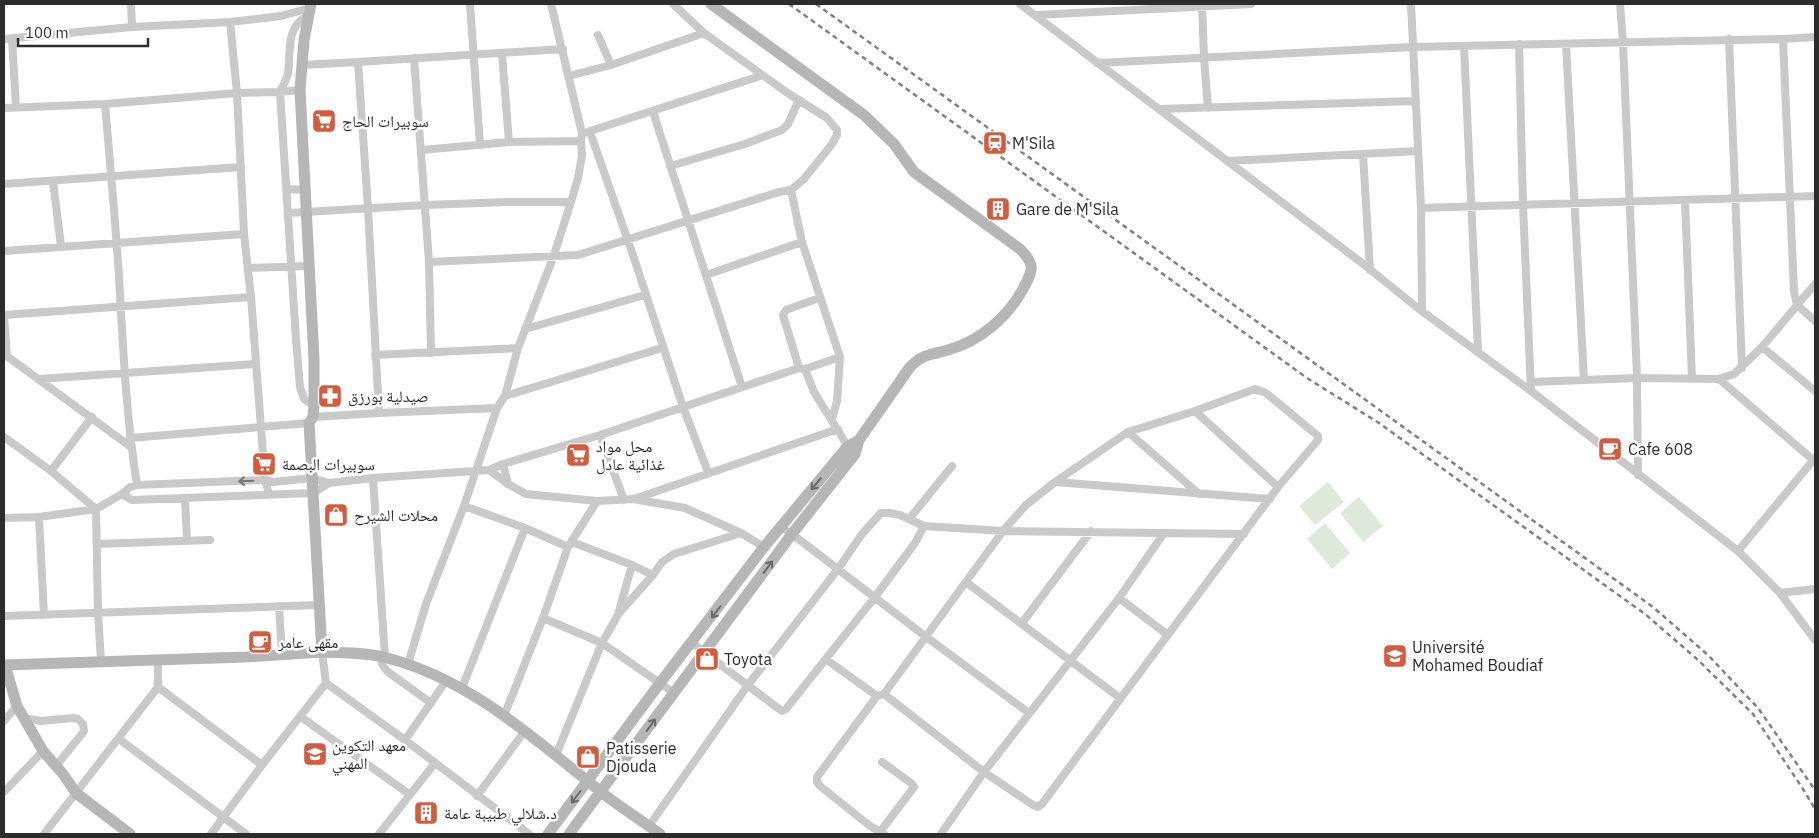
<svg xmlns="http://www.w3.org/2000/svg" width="1819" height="838" font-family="'IBM Plex Sans','Noto Naskh Arabic',sans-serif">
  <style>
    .green { fill: #dee9db }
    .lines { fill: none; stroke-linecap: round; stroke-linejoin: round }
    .street { stroke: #c9c9c9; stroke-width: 8 }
    .secondary { stroke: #b6b6b6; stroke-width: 11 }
    .rail { stroke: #818181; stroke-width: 2.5; stroke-dasharray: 5 4; stroke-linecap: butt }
    .oneway { stroke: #737373 }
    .oneway2 { stroke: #6a6a6a }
    .labels { text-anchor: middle; stroke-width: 5; stroke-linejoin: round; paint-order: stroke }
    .poi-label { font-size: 16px; fill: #2c2c2c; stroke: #fff; text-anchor: start }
  </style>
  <rect width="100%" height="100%" fill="#fff"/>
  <path class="green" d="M1328 482 1344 502 1315 525 1299 506Z
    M1359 497 1383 526 1363 542 1340 513Z
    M1325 523 1350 553 1332 569 1307 539Z"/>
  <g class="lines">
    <path class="street" d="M131 4 132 27
      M470 4 480 145
      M1020 4 1362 263 1419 309 1531 391 1738 551 1780 593 1815 640
      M1202 4 1204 58 1208 108
      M1411 4 1421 208 1422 311
      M1620 4 1623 42 1637 378 1638 475
      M1036 15 1251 4
      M308 16C285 26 291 54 288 74 286 80 283 86 280 92L296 339 300 387 304 399 314 406
      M230 22 237 93 244 234 251 297 265 480 269 494
      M598 35 611 65
      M4 39 132 27 230 22 281 16 310 8
      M12 39 16 107
      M1729 39 1742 368
      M1783 39 1794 291 1797 305 1815 321
      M1519 44 1523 205 1531 391
      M1566 44 1584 380
      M1464 46 1478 351
      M502 54 509 142
      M414 58 429 262 431 353
      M358 62 563 49
      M1097 63 1413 47 1783 39 1815 37
      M301 65 358 62 368 208 379 413 313 417
      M569 76 611 65 704 33
      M105 104C110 161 115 218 119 276 123 346 126 416 137 485
      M4 108 105 104 237 93 280 92 300 90
      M1159 109 1416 101
      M653 112 742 387
      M587 132 763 75
      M590 132 634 258 683 407 708 472
      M422 150 509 142 581 141
      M1363 154 1370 270
      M1227 161 1418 151
      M670 166 745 144 782 130 788 124 799 100
      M53 181 61 246
      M4 184 241 167
      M287 189 304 190
      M791 190 802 242 840 357 837 401 832 419
      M1685 200 1692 379
      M1421 208 1815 196
      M288 213 425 205 507 202H571
      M4 251 244 234
      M429 262 578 255 779 192 791 190 804 179 832 144 837 135V130L827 118 789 94 704 33 673 4
      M248 268 310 266
      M706 275 802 242
      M4 315 251 297
      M4 315 7 357
      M525 329 645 295
      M1762 347 1815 391
      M4 354 131 447
      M375 355 518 348
      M799 368 783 315 786 310 819 298
      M805 369 814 392 850 450
      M39 379 255 364
      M1719 379 1813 460
      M1531 382 1637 378 1719 379 1734 374 1762 347 1815 284
      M505 396 662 348
      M1195 411 1278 487
      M379 413 497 408
      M1128 432 1199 494
      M600 435 624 500
      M4 437 51 471 96 509 98 612 101 662
      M130 438 309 423
      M503 464 508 484
      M489 470 503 464 600 435 799 368 805 369 840 357
      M51 471 92 417
      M373 478 385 657
      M1055 482 1270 499
      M122 494 132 500 313 493 329 483
      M185 498 187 541
      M634 499 838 429
      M464 506 525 528 568 547
      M39 517 44 615
      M4 518 39 517 96 509 122 494 130 487 137 485 265 480 273 482 312 478 329 483 373 478 489 470 508 484 526 494 597 501 633 499 685 508 741 533 764 547
      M910 518 952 466
      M781 527 792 534 925 636 1029 713
      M572 542 632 565 653 575 662 562 674 554 741 533
      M97 544 210 540
      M1738 551 1815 458
      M966 582 1120 698
      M1780 593 1815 589
      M1119 598 1168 635
      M279 606 282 655
      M619 611 632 565
      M4 616 318 605
      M543 618 602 643 674 693
      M1022 623 1091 531
      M692 643 779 709 782 711 786 709 875 597 915 543 924 526
      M380 656 383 666 388 672 431 703
      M827 660 877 696
      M158 661V687L262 765
      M408 664 426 604 464 506 497 408 505 396 518 348 553 258 571 202 578 178 582 155 581 141 582 133 551 4
      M326 683 405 740 529 834
      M462 688 525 528
      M884 694 984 772 1033 805 1038 807 1042 804 1278 487 1318 440V436L1266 393 1255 389 1195 411 1128 432 1055 482 1026 505 1003 531 884 694 877 696 817 777V782L820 786 870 826 884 834
      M504 716 543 618 568 547 597 501
      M301 717 409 794
      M24 718 41 721 73 718 78 719 83 724 84 731 81 735 56 766
      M4 721 17 706
      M119 739 246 834
      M405 740 446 681
      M556 755 602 643 619 613 653 575
      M4 792 43 751
      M477 796 524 732
      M649 826 748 685 838 569 862 534 881 513H889L900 515 924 526 1003 531 1244 534
      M880 832 914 787 911 783 882 762
      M44 834 158 687
      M211 834 262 765 326 683 322 652
      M379 834 435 763
      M941 834 984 772 1119 598 1164 533"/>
    <path class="secondary" d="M322 652C343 653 366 652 387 658 470 679 536 740 601 792 620 807 641 820 660 834
      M4 665 246 657 322 652 309 423 313 417 314 406V359L300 90 304 40 311 4
      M5 665 17 706 43 751 63 774 76 793 130 834
      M548 834 660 683 764 547 847 447 859 440
      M569 834 792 534 855 454 859 440 910 367C924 353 931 355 948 350 980 341 1007 318 1023 289 1033 270 1036 265 1020 249L914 172 894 144 864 115 711 4"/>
    <path class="rail" d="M789 4 1307 378 1379 423 1645 614 1698 660 1753 714 1803 789 1815 809
      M816 4 1653 607 1708 655 1758 708 1815 790"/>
  </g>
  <defs><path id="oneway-shaft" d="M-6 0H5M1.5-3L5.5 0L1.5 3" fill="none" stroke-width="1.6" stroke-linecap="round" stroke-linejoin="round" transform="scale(1.25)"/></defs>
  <use class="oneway" href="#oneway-shaft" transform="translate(246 481) rotate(178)"/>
  <g class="oneway2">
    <use href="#oneway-shaft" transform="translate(816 484) rotate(130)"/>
    <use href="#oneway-shaft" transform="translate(768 567) rotate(-54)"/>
    <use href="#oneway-shaft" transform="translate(716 612) rotate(127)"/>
    <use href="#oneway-shaft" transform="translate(651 725) rotate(-54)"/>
    <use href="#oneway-shaft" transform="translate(576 797) rotate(127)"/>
  </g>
  <defs>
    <symbol id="supermarket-square" viewBox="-11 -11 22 22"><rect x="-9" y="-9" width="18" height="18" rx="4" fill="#d45b3d" stroke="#fff"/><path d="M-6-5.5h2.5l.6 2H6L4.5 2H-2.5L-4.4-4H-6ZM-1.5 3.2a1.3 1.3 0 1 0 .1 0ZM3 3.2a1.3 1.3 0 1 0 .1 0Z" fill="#fff"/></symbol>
    <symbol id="station-square" viewBox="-11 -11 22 22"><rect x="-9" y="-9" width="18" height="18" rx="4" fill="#d45b3d" stroke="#fff"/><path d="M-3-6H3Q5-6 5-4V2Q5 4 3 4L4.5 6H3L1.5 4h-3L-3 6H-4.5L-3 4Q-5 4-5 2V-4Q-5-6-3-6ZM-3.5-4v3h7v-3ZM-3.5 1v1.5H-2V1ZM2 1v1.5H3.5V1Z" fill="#fff"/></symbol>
    <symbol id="building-square" viewBox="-11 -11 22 22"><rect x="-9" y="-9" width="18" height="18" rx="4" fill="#d45b3d" stroke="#fff"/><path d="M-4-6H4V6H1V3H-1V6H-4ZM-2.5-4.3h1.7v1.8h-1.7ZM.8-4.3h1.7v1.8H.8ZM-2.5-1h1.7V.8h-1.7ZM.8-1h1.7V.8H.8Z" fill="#fff"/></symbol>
    <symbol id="pharmacy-square" viewBox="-11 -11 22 22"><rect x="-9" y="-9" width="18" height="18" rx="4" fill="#d45b3d" stroke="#fff"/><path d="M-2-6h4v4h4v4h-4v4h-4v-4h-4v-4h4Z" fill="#fff"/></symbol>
    <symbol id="cafe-square" viewBox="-11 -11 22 22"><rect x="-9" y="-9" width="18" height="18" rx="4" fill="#d45b3d" stroke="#fff"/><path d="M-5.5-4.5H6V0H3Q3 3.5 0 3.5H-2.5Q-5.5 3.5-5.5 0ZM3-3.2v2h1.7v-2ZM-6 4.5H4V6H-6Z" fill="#fff"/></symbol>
    <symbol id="shop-square" viewBox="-11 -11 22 22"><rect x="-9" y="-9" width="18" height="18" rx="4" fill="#d45b3d" stroke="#fff"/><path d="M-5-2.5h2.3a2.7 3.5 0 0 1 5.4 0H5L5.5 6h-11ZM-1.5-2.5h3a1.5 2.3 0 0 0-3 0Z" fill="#fff"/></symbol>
    <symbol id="university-square" viewBox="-11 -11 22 22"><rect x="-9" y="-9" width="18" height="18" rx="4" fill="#d45b3d" stroke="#fff"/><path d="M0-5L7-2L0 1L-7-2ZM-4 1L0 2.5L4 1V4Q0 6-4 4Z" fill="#fff"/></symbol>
  </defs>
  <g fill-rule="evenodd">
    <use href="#supermarket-square" x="310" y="107" width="28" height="28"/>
    <use href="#station-square" x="981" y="129" width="28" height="28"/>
    <use href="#building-square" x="984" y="195" width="28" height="28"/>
    <use href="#pharmacy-square" x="316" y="382" width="28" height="28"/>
    <use href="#cafe-square" x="1596" y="435" width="28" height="28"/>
    <use href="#supermarket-square" x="564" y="441" width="28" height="28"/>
    <use href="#supermarket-square" x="250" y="450" width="28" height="28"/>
    <use href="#shop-square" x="322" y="501" width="28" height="28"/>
    <use href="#cafe-square" x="246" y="628" width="28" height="28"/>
    <use href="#university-square" x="1381" y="642" width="28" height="28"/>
    <use href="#shop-square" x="693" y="645" width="28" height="28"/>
    <use href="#university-square" x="301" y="740" width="28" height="28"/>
    <use href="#shop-square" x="574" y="743" width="28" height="28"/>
    <use href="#building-square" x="412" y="799" width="28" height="28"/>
  </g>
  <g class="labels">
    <g class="poi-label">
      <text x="342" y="127">سوبيرات الحاج</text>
      <text x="1012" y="149">M'Sila</text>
      <text x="1016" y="215">Gare de M'Sila</text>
      <text x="348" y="402">صيدلية بورزق</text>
      <text x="596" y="452">محل مواد<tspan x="596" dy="18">غذائية عادل</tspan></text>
      <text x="1628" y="455">Cafe 608</text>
      <text x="282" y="470">سوبيرات البصمة</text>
      <text x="354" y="521">محلات الشيرح</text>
      <text x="278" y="648">مقهى عامر</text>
      <text x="1412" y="653">Université<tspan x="1412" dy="18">Mohamed Boudiaf</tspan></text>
      <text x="724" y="665">Toyota</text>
      <text x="332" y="751">معهد التكوين<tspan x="332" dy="18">المهني</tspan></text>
      <text x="606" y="754">Patisserie<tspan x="606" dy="18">Djouda</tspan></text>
      <text x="444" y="819">د.شلالي طبيبة عامة</text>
    </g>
  </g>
  <rect width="1819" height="838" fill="none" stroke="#2c2c2c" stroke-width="10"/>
  <path d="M18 38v8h130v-8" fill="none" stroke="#2c2c2c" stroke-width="2.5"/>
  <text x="25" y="38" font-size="15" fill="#2c2c2c" stroke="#ffffff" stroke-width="4" paint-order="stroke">100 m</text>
</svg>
